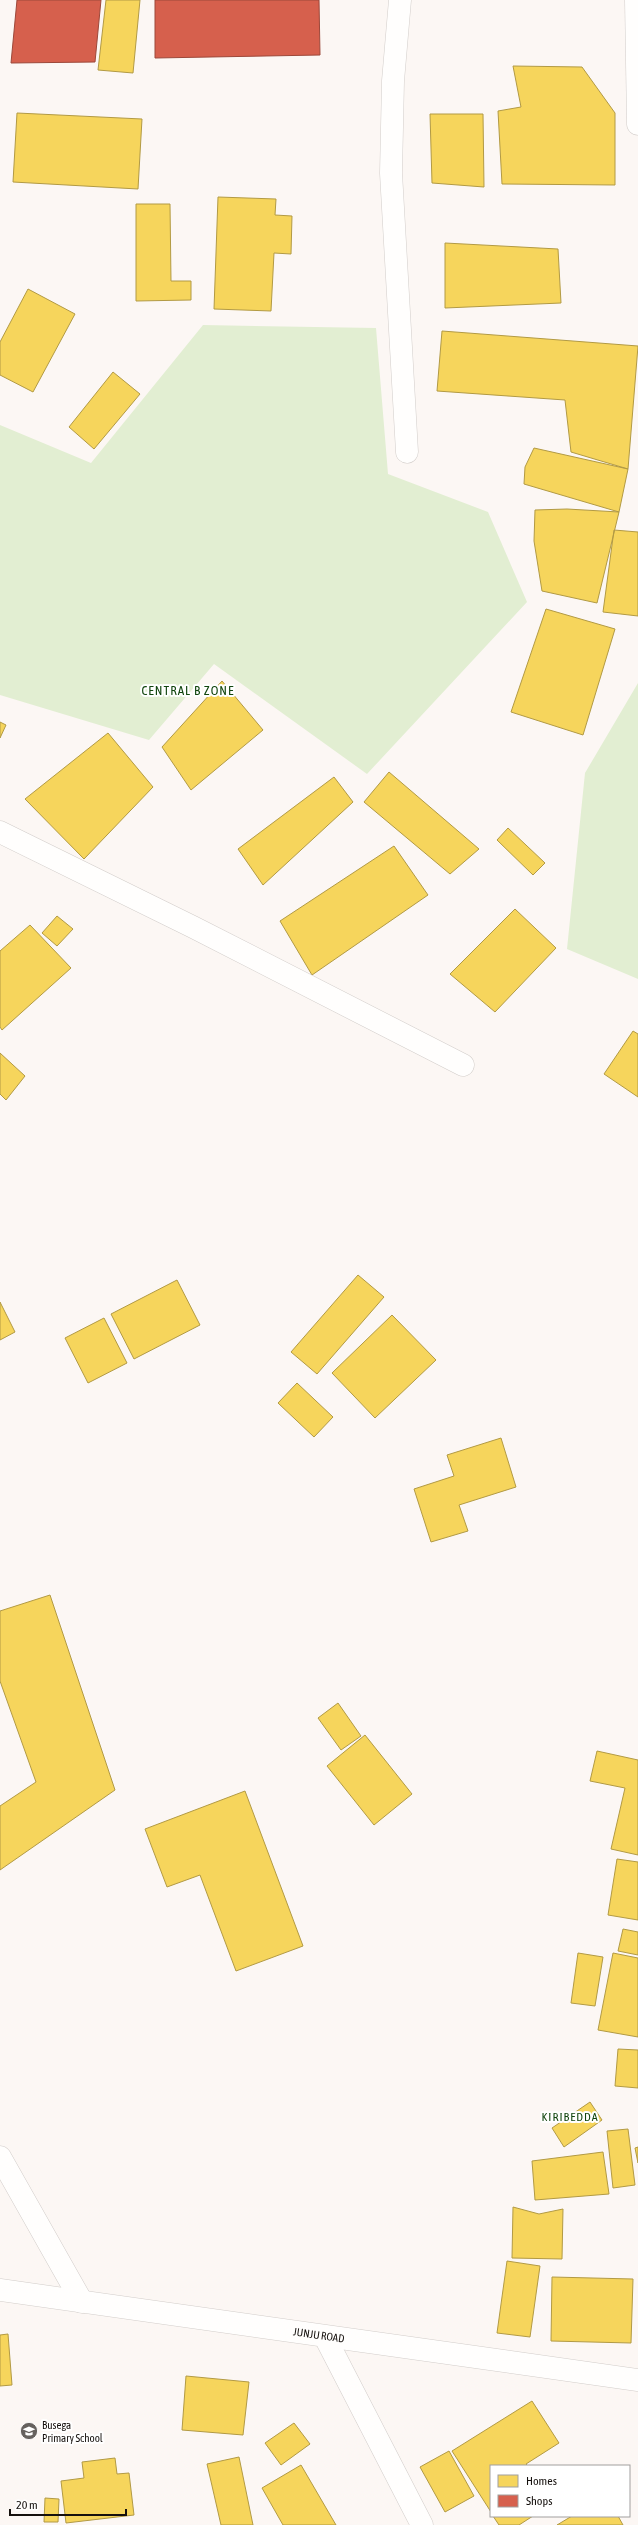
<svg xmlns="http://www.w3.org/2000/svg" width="638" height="2525" font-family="'Asap Condensed',sans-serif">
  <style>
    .green { fill: #e2eed2 }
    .homes { fill: #f6d55c; stroke: #b29a44 }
    .shops { fill: #d6604d; stroke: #9c483a }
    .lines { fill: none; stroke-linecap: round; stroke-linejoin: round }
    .minor-casing { stroke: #d2cdca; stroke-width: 23 }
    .minor { stroke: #fffefd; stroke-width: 22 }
    .labels { text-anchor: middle; stroke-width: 4; stroke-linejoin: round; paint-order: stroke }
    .street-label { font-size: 11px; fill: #15100d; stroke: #fff }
    .poi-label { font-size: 11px; fill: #15100d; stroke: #fff; text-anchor: start }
    .neighbourhood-label { font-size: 12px; letter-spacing: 1px; fill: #11450e; stroke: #fff }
    .quarter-label { font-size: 13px; letter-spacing: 1px; fill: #11450e; stroke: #fff }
  </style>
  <rect width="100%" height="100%" fill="#fcf7f4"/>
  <path class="green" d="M203 325 376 328 388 474 488 512 527 602 367 774 214 664 149 740 0 695V425L91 463Z
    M638 683V979L567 949 585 773Z"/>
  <path class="homes" d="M106 0H140L133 73 98 70Z
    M513 66 582 67 615 113V185L502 184 498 111 521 107Z
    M17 113 142 119 138 189 13 182Z
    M430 114H483L484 187 432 183Z
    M218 197 276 199 275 215 292 216 291 254 274 253 271 311 214 309Z
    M136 204H170L171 281H191V300L136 301Z
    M445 243 558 249 561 303 445 308Z
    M28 289 75 314 33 392 0 375V342Z
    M442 331 638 346 628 469 571 452 565 400 437 391Z
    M113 372 140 394 94 449 69 427Z
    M534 448 628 469 619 512 524 484 525 467Z
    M567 509 619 512 597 603 542 591 534 541 535 510Z
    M614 530 638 532V616L603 612Z
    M546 609 615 629 583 735 511 712Z
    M222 681 263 730 191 790 162 747Z
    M0 722 6 725 0 738Z
    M108 733 153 787 84 859 25 799Z
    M389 772 479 849 450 874 364 802Z
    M334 777 353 802 263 885 238 849Z
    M508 828 545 863 533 875 497 840Z
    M394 846 428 895 312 975 280 921Z
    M515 909 556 948 495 1012 450 974Z
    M57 916 73 929 57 946 42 933Z
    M30 925 71 968 2 1030 0 1027V951Z
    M633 1031 638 1034V1097L604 1074Z
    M0 1053 25 1076 6 1100 0 1094Z
    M358 1275 384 1297 317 1374 291 1352Z
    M177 1280 200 1325 134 1359 111 1314Z
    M0 1302 15 1332 0 1340Z
    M392 1315 436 1360 375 1418 332 1373Z
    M104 1318 127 1363 88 1383 65 1338Z
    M297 1383 333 1417 314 1437 278 1403Z
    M501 1438 516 1487 459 1505 468 1531 431 1542 414 1489 454 1476 447 1455Z
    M50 1595 115 1790 0 1870V1806L36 1782 0 1681V1611Z
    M338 1703 361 1736 341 1750 318 1718Z
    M365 1735 412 1794 374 1825 327 1766Z
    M597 1751 638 1760V1855L611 1849 625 1788 590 1781Z
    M245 1791 303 1946 236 1971 200 1875 167 1887 145 1829Z
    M617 1859 638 1862V1920L608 1915Z
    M623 1929 638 1932V1955L618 1951Z
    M578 1953 603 1957 595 2006 571 2003Z
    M613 1953 638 1958V2037L598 2030Z
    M618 2049 638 2050V2088L615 2086Z
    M590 2102 602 2120 564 2147 552 2128Z
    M628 2129 635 2185 613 2188 607 2131Z
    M638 2147V2163L635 2148Z
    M603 2152 609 2194 535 2200 532 2161Z
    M513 2207 539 2214 563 2209 562 2259 512 2258Z
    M507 2261 540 2266 530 2337 497 2333Z
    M552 2277 633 2279 631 2343 551 2341Z
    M8 2334 12 2385 0 2386V2335Z
    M186 2376 249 2382 243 2435 182 2430Z
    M532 2401 559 2443 526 2464 528 2466H491V2512L452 2451Z
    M294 2423 310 2444 281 2465 265 2443Z
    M449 2451 474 2496 445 2512 420 2467Z
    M239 2457 253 2525H221L207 2464Z
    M115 2458 117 2474 129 2473 134 2515 66 2523 61 2481 84 2478 82 2462Z
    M301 2465 336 2525H283L262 2488Z
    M45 2498 59 2499 58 2522H44Z
    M493 2516H533L519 2525H499Z
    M572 2516H618L623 2525H557Z"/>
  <path class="shops" d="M17 0H101L95 62 11 63Z
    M155 0H319L320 55 155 58Z"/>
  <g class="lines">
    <defs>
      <g id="minor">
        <path d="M400 0 393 81 391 173 407 452"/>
        <path d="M636 0 638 124"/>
        <path d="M0 832 193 927 463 1065"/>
        <path d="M0 2157 82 2302"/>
        <path id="s1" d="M0 2290 638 2380"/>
        <path d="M325 2337 422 2525"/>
      </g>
    </defs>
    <use href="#minor" class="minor-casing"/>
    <use href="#minor" class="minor"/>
  </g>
  <defs>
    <symbol id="school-disc" viewBox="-11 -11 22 22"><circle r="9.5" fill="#66615e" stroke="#fff"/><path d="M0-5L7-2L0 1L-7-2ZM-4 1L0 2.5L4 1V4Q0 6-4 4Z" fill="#fff"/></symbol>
  </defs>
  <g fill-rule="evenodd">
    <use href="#school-disc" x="19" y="2421" width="20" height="20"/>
  </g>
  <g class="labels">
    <g class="street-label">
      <text dy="4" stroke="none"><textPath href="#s1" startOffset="322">JUNJU ROAD</textPath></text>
    </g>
    <g class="poi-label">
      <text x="42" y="2429">Busega<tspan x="42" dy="13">Primary School</tspan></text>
    </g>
    <g class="neighbourhood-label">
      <text x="570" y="2121">KIRIBEDDA</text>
    </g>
    <g class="quarter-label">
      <text x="188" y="695">CENTRAL B ZONE</text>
    </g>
  </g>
  <rect x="490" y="2465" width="140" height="52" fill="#ffffff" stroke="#a19f9e"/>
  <rect x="498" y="2475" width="20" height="12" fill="#f6d55c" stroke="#a19f9e"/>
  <text x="526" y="2485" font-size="12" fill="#15100d">Homes</text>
  <rect x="498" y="2495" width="20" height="12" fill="#d6604d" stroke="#a19f9e"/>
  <text x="526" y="2505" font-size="12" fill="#15100d">Shops</text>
  <path d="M10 2509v6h116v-6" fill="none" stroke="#15100d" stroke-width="2"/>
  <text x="16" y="2509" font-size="12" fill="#15100d" stroke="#ffffff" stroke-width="3" paint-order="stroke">20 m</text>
</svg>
